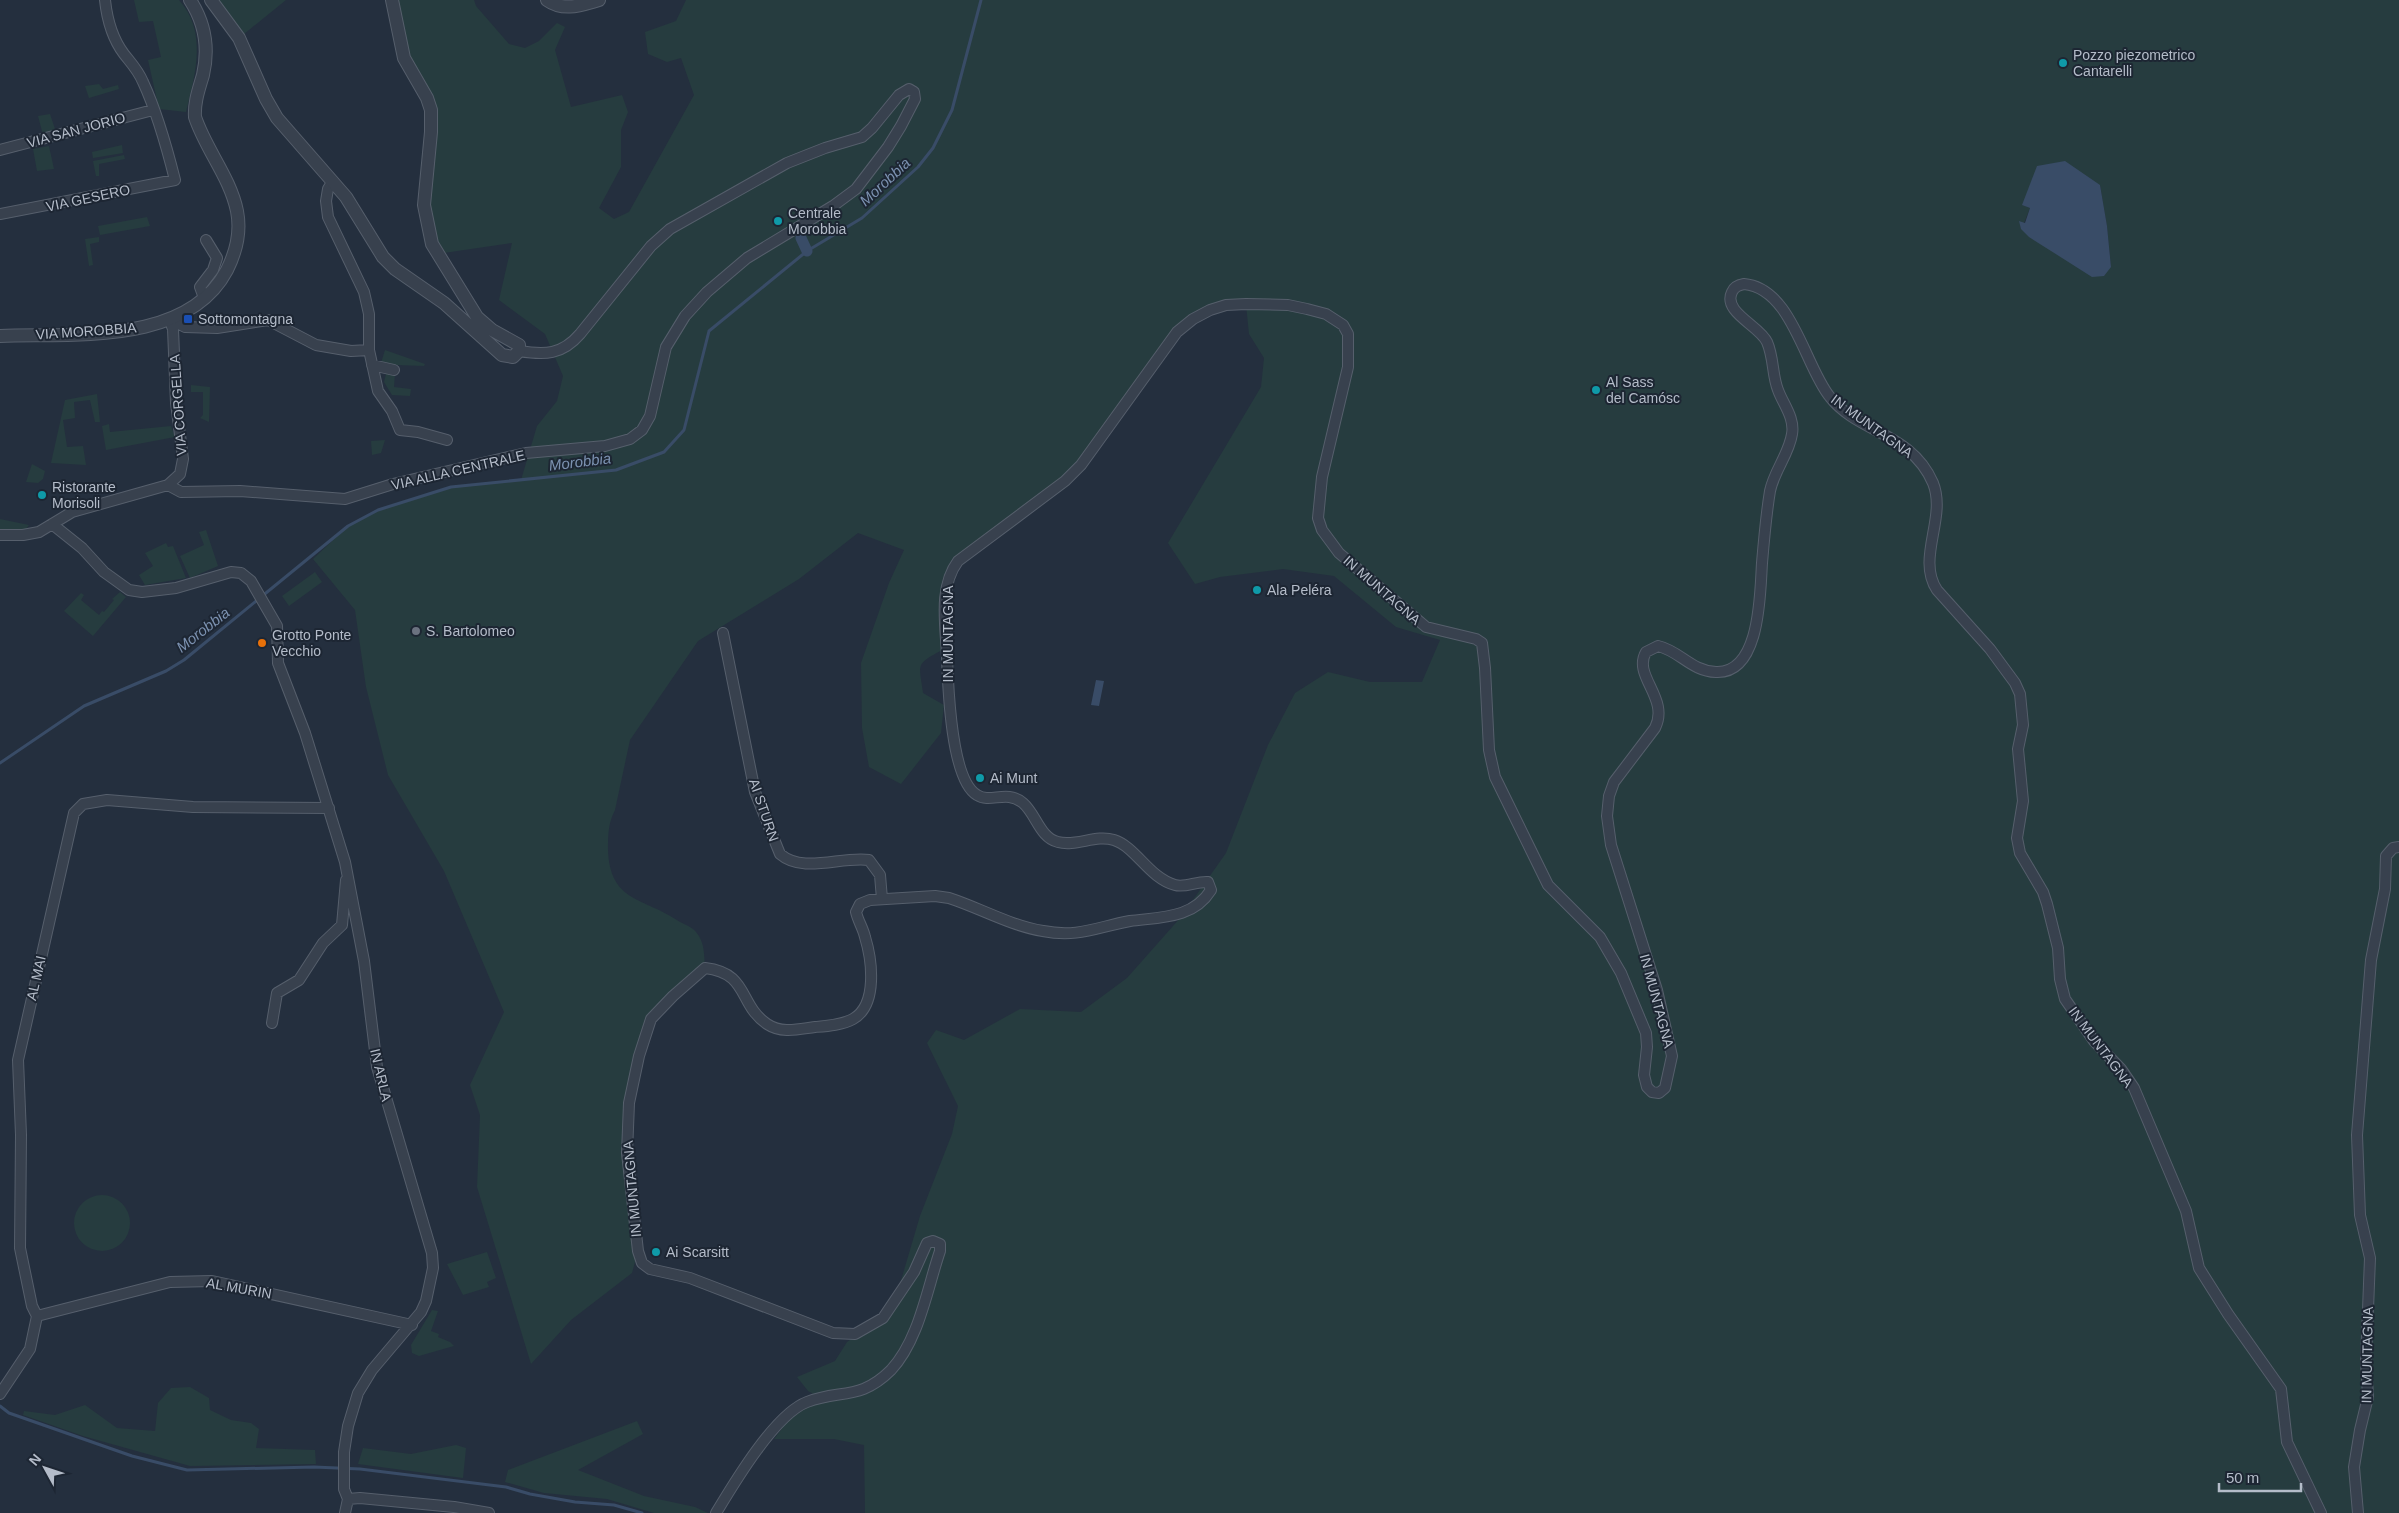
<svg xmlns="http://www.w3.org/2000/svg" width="2399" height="1513" font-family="Helvetica,sans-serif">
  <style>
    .green { fill: #263c3f; fill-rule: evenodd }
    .water { fill: #394c67 }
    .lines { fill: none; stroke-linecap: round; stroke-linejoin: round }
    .stream { stroke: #394c67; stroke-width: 3 }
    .canal { stroke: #394c67; stroke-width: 11 }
    .minor-casing { stroke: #565f6c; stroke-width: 12 }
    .tertiary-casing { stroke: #565f6c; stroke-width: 14 }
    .minor { stroke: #38414e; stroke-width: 10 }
    .tertiary { stroke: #38414e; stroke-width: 12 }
    .culture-dot { fill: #0f9aa8; stroke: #1d2633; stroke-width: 2 }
    .transit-dot { fill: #1a4fb4; stroke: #1d2633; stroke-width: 2 }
    .worship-dot { fill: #6b7280; stroke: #1d2633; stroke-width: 2 }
    .food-dot { fill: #e8710a; stroke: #1d2633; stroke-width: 2 }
    .labels { text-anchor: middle; stroke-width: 4; stroke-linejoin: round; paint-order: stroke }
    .poi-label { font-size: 14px; fill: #b4bcc9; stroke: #1d2633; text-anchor: start }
    .street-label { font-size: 14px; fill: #b4bcc9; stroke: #1d2633 }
    .water-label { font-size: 15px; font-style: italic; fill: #7c92b1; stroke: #1d2633 }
  </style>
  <rect width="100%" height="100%" fill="#242f3e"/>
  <path class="green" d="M134 0H179C208 32 195 75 186 112L159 109 148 60 161 57 153 21 139 22Z
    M218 0H286L244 34Z
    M392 0H474L476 6 509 44 525 48 539 41 557 23 565 27 555 50 571 107 622 95 628 112 621 130V167L599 208 614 219 629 212 694 95 681 58 667 62 648 54 645 32 676 21 686 0H2399V1513H865L864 1445 834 1439H774L790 1418 822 1399 808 1391 797 1377 835 1361 847 1342 892 1311 920 1216 952 1134 958 1106 927 1043 936 1030 964 1040 1020 1009 1081 1012 1127 978 1181 917 1226 853 1268 745 1295 693 1328 672 1370 682H1422L1440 640 1396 627 1334 576 1283 569 1220 577 1195 584 1168 543 1261 387 1264 358 1249 334 1246 304 1193 319 1081 465 949 573 942 650C915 665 919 663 923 693L944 705 941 733 901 784 869 767 862 728 861 663 889 583 904 550 858 533 799 579 698 641 630 740 615 810C608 824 608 835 608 850 610 903 644 897 680 922 686 925 692 927 696 932 705 942 704 956 705 968L662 1007 639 1056 627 1153 638 1251 632 1273 571 1320 531 1364 477 1187 480 1115 470 1085 504 1012 444 871 388 775 366 687 355 610 313 559 348 526 378 510 451 487 521 480 537 426 557 401 563 376 545 334 499 300 512 243 437 254 429 234 432 120 407 67ZM2100 185 2107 227 2111 267 2019 221 2024 223 2030 208 2023 205Z
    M99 84 103 89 118 85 119 89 89 98 85 86Z
    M50 114 56 132 43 135 38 116Z
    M122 145 123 153 93 158 92 152Z
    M49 146 54 169 37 171 33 149Z
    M124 155 125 159 99 164V176H96L93 161Z
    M147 217 150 226 100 235 98 226Z
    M99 237V242L90 244 93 265 89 266 85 239Z
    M385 350 425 364 424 366 396 365 395 368 381 363Z
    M389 371 395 372 394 387 411 389 410 396 392 395 384 382 386 374Z
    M191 385 210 387 209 422 200 418 203 415V392H191Z
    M97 394 100 422H95L90 400 74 402 75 418 63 420 67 447 83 446 86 465 51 463 65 400Z
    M109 424 110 432 171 426 175 437 106 450 102 426Z
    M385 440 381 453 372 455 371 441Z
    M32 464 45 471 43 479 38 483 26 482Z
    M0 519 29 525 26 529 0 531Z
    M206 530 218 566 190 578 180 556 204 545 199 532Z
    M166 543 168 547 173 546 186 578 145 585 139 575 153 566 145 553Z
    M315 572 322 582 289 606 282 596Z
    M120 592 126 597 93 636 64 611 81 593 84 595 81 600 99 615 102 611 104 612 114 600 112 599Z
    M74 1223a28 28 0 1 1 56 0a28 28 0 1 1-56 0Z
    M487 1252 496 1278 487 1282 489 1287 463 1295 447 1264Z
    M432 1310 438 1311 431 1331 439 1334 438 1337 450 1342 454 1346 419 1356 412 1353 411 1345Z
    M190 1387 209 1398 210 1410 231 1420 251 1423 259 1429 256 1448 315 1450 316 1464 190 1466 83 1436 23 1415 24 1411 55 1415 85 1405 117 1428 155 1431 158 1403 171 1388Z
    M637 1421 643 1434 578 1470 644 1496 695 1507 708 1513H654L607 1499 544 1493 505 1482 508 1470Z
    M456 1445 466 1448 463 1478 358 1464 363 1448 411 1454Z"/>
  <path class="water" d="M2065 161 2100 185 2107 226 2111 267 2104 276 2092 277 2029 237 2021 229 2019 221 2025 223 2030 208 2022 205 2037 166Z
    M1096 680 1104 681 1099 706 1091 705Z"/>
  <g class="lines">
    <path class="stream" d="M0 763 84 706 166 671 184 660 348 526 378 510 451 487 616 470 664 452 684 430 709 331 807 251 862 218 918 167 933 148 952 110 981 0
      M0 1406 9 1413 132 1456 187 1470 314 1467 360 1469 506 1487 530 1494 575 1502 614 1505 642 1513"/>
    <path class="canal" d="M801 238 807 251"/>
    <defs>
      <path id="minor" d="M0 150 153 110
        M333 181 328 189 326 201 328 217 364 292 369 314V350L378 391 392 411 400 430 418 432 447 440
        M0 214 175 180C167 148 157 112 143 82 138 70 131 63 124 54 112 38 107 19 105 0
        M204 298 200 287 213 270 217 258 206 240
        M169 319 185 327 217 328 268 320 316 345 351 351 369 350
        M372 365 394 370
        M168 485 180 474 183 459 176 403 173 329 169 319
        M52 524 82 548 104 572 129 590 142 592 176 588 231 572 241 573 251 581 277 626 278 663 305 733 345 862 364 961 377 1067 432 1253 433 1268 426 1301 421 1312 372 1370 358 1393 348 1426 344 1452V1489L348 1499 345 1513
        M0 535H23L39 532 72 512 168 485 181 492 240 491 345 499 393 484 526 453 605 446 630 439 642 430 650 416 666 347 685 316 707 292 747 258 833 206 856 189 888 147 901 126 915 99 914 92 909 89 899 95 872 128 862 137 825 148 787 163 670 229 651 246 580 334C562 355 545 355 519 351
        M723 633 755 792 780 854C803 874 841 856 869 860L880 875 882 899
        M272 1023 277 993 299 980 323 943 342 925 346 880
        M37 1316 170 1282 212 1281 412 1325
        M0 1394 30 1349 37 1316 32 1306 20 1248 21 1135 18 1060 74 813 83 804 107 800 193 807 329 808
        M348 1499 360 1498 454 1507 489 1513
        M716 1513C734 1483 775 1414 807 1402 840 1389 860 1401 891 1370 919 1340 927 1289 940 1251V1244L933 1241 927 1243 914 1272 883 1318 855 1334 833 1333 690 1278 650 1269 642 1263 638 1251 627 1153 629 1103 639 1056 651 1019 673 996 705 968C749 973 738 1004 767 1024 782 1034 799 1029 815 1027 827 1026 842 1025 853 1019 878 1005 872 960 865 937 863 928 858 921 856 912L860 904 870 900 935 896 949 898C980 908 1011 926 1043 931 1078 938 1097 927 1130 921 1160 917 1193 919 1211 890L1208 882C1197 881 1185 888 1175 885 1149 878 1136 847 1114 840 1096 834 1076 847 1058 842 1040 838 1036 814 1023 803 1006 789 991 804 977 795 951 780 948 686 947 657 946 626 938 588 958 561L1065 481 1081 465 1177 332 1193 319 1210 310 1226 305 1246 304 1288 305 1307 309 1326 314 1343 325 1348 334V367L1322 477 1318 518 1322 530 1339 553 1426 627 1476 639 1482 643 1485 668 1489 750 1495 777 1548 885 1600 937 1621 973 1646 1033 1647 1047 1644 1075 1647 1087 1652 1092 1659 1093 1665 1088 1672 1056 1657 990 1611 845 1607 816 1609 796 1614 782 1655 728C1670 698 1632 676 1646 652L1658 646C1680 651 1691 671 1716 672 1761 674 1760 592 1762 563 1764 539 1766 515 1770 491 1774 471 1789 454 1792 434 1795 418 1783 404 1778 390 1772 375 1774 358 1767 342 1760 326 1722 312 1732 292 1734 287 1738 285 1744 284 1792 288 1805 367 1830 397 1858 433 1911 432 1933 483 1947 518 1916 558 1937 590L1990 649 2015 683 2020 694 2023 725 2018 749 2023 801 2017 838 2020 853 2043 892 2047 904 2058 948 2060 979 2065 999 2094 1041 2121 1069 2134 1088 2186 1211 2199 1268 2228 1314 2281 1389 2287 1442 2321 1513
        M2358 1513 2354 1467 2360 1430 2368 1397 2366 1361 2370 1258 2360 1215 2357 1135 2371 960 2385 889 2386 856 2393 848 2399 847"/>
      <path id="tertiary" d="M211 0 239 38 266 99 277 118 346 197 383 257 395 269 444 303 502 355 513 357 519 351V345L492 330 477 317 432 244 424 205 431 132V110L427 98 404 58 392 0
        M547 0C564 12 581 5 599 0
        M0 336C72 333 187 346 227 270 236 252 241 231 237 211 230 177 206 150 195 117 194 102 199 89 203 75 209 49 205 23 190 0"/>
    </defs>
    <use href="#minor" class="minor-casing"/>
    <use href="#tertiary" class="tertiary-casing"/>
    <use href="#minor" class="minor"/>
    <use href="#tertiary" class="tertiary"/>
  </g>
  <g class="culture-dot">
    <circle cx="2063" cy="63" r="5"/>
    <circle cx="778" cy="221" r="5"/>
    <circle cx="1596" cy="390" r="5"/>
    <circle cx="42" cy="495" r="5"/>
    <circle cx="1257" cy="590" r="5"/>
    <circle cx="980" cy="778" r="5"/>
    <circle cx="656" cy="1252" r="5"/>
  </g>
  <rect class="transit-dot" x="183" y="314" width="10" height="10" rx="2.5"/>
  <circle class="worship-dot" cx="416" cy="631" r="5"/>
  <circle class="food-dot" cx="262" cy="643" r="5"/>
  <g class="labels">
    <g class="poi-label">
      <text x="2073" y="60">Pozzo piezometrico<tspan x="2073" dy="16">Cantarelli</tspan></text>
      <text x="788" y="218">Centrale<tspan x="788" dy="16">Morobbia</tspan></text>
      <text x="198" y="324">Sottomontagna</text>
      <text x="1606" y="387">Al Sass<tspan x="1606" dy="16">del Camósc</tspan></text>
      <text x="52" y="492">Ristorante<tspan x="52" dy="16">Morisoli</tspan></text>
      <text x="1267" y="595">Ala Peléra</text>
      <text x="426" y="636">S. Bartolomeo</text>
      <text x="272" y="640">Grotto Ponte<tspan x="272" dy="16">Vecchio</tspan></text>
      <text x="990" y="783">Ai Munt</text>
      <text x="666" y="1257">Ai Scarsitt</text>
    </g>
    <g class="street-label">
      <text transform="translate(76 130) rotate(-15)" y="5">VIA SAN JORIO</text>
      <text transform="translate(88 198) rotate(-12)" y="5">VIA GESERO</text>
      <text transform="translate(86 331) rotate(-4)" y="5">VIA MOROBBIA</text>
      <text transform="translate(178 405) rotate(-94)" y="5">VIA CORGELLA</text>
      <text transform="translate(1872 426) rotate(36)" y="5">IN MUNTAGNA</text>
      <text transform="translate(458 470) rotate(-13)" y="5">VIA ALLA CENTRALE</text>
      <text transform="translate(1382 590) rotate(41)" y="5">IN MUNTAGNA</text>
      <text transform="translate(948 634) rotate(-90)" y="5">IN MUNTAGNA</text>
      <text transform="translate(764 810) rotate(71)" y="5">AI STURN</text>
      <text transform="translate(36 978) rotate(-77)" y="5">AL MAI</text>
      <text transform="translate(1657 1001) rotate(75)" y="5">IN MUNTAGNA</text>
      <text transform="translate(2101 1047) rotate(53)" y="5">IN MUNTAGNA</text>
      <text transform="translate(381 1075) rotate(77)" y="5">IN ARLA</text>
      <text transform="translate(632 1189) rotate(-95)" y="5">IN MUNTAGNA</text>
      <text transform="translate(239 1288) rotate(10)" y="5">AL MURIN</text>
      <text transform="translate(2367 1355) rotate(-89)" y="5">IN MUNTAGNA</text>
    </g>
    <g class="water-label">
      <text transform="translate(885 182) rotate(-43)" y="5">Morobbia</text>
      <text transform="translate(580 462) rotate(-7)" y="5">Morobbia</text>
      <text transform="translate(203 630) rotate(-38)" y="5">Morobbia</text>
    </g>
  </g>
  <g transform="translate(45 1468) rotate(310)" stroke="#1d2633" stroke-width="4" paint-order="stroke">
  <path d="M0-4L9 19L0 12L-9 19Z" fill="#b4bcc9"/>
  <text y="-8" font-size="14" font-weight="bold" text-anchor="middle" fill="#b4bcc9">N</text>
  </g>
  <path d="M2219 1483v8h82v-8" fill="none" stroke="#b4bcc9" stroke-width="2.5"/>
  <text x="2226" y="1483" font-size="15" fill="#b4bcc9" stroke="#1d2633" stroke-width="4" paint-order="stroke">50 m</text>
</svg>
